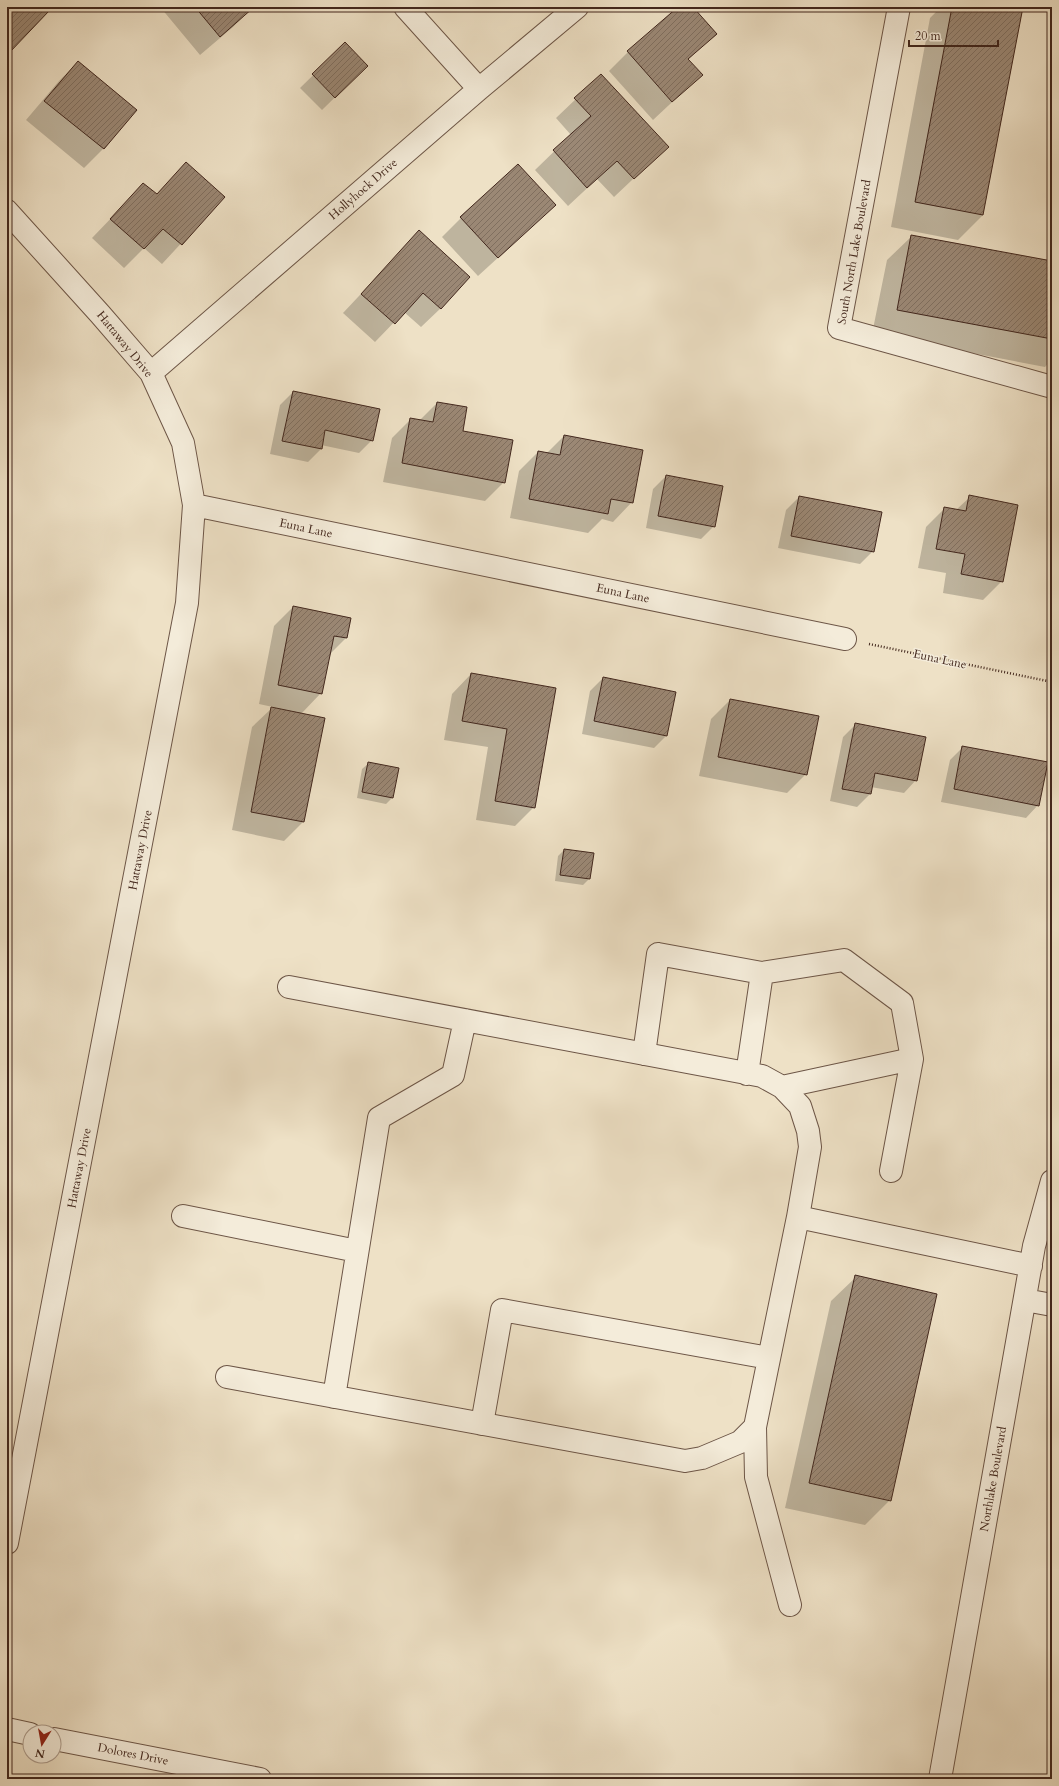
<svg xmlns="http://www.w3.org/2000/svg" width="1059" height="1786" font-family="Cardo,serif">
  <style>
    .shadow { fill: #0003 }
    .building { fill: url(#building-hatch); stroke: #42271d }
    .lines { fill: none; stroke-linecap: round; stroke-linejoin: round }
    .minor-casing { stroke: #6d5647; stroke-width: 24 }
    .path { stroke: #42271d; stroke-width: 2.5; stroke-dasharray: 1 2; stroke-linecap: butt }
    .minor { stroke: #f4ecda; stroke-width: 22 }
    .labels { text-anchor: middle; stroke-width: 3; stroke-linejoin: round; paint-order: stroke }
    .street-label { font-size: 12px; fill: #42271d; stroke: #f4ecda }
  </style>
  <defs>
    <pattern id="building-hatch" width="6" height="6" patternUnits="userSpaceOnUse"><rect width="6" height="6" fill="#9b8875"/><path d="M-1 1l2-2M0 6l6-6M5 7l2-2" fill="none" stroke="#806f5f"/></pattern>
  </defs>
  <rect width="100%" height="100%" fill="#eee1c6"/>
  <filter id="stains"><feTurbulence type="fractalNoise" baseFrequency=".005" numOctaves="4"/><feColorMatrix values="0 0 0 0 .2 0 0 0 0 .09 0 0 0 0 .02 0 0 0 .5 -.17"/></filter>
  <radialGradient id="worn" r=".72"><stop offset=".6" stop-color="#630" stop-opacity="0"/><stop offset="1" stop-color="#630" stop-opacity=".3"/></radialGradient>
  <path class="shadow" d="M162 7H251L252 8 233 27 200 55 161 8Z
    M468 7H474L471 10Z
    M679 7H691L715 34 688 60 701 75 653 120 609 71 628 52Z
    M941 7H1022L983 215 958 240 891 227 930 18Z
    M345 44 367 66 322 110 300 88Z
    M78 62 136 110 103 149 84 168 26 120 59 81Z
    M601 75 667 147 614 197 597 179 568 206 535 170 571 135 556 118Z
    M186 164 224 197 162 264 144 248 124 268 92 238 144 184 156 195Z
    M461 218 535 224 478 276 442 237Z
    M419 232 441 308 421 327 404 312 375 342 343 313Z
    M912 236 1052 262V359L1045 367 872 334 887 260Z
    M293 392 372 440 359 453 321 445V449L308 462 270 454 280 405Z
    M437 403 504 482 485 501 383 482 392 438 411 419 419 421Z
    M564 436 632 502 613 522 602 519 588 533 510 518 519 471 538 452 546 454Z
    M666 476 714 526 701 539 646 528 653 489Z
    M799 497 873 551 860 564 778 548 786 510Z
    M970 497 1002 581 983 600 943 593 946 573 918 568 926 527 945 508 956 510Z
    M293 607 346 638 329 655 321 693 301 714 304 821 284 841 232 830 252 727 273 707 259 704 274 626Z
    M471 674 554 689 534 807 515 826 476 820 488 747 444 740 452 694Z
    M603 678 667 735 654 748 582 734 590 691Z
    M730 700 817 717 806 774 787 793 699 776 711 719Z
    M856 724 916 780 904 793 871 787 870 794 857 807 830 801 843 737Z
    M963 747 1038 805 1026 818 941 802 950 760Z
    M369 763 392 798 386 804 357 798 362 769Z
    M564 850 589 879 583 885 555 881 558 856Z
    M856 1277 890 1500 865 1525 785 1508 831 1301Z
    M1052 1767V1779H1050Z"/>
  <path class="building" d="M7 7H45L49 11 10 52 7 49Z
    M195 7H252L253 8 220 37Z
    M678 7H693L717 34 688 59 703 75 672 102 627 51Z
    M952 7H1023L983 215 915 202Z
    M345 42 368 66 335 98 312 74Z
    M78 61 137 110 104 149 44 101Z
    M601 74 669 147 634 179 617 161 587 188 553 150 591 116 574 98Z
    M186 162 225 197 182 245 163 229 144 249 110 219 143 183 157 194Z
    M518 164 556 205 498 258 460 217Z
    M419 230 470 277 441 309 423 293 395 324 361 294Z
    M911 235 1052 261V339L897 310Z
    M293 391 380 409 373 441 325 430 322 449 282 441Z
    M437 402 467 407 463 431 513 440 505 483 402 463 410 418 433 422Z
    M564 435 643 450 633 503 611 499 608 514 529 499 538 451 560 455Z
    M666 475 723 486 715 527 658 516Z
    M969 495 1018 505 1003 582 961 574 965 554 936 549 944 507 966 511Z
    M799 496 882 512 874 552 791 536Z
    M293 606 351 618 347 638 334 636 322 694 278 685Z
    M471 673 556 688 535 808 495 801 507 729 462 721Z
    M603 677 676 692 667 736 594 721Z
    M730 699 819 716 807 775 718 757Z
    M271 707 325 718 304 822 251 812Z
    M855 723 926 737 917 781 875 773 871 794 842 789Z
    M962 746 1048 762 1039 806 954 789Z
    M368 762 399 768 393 798 362 792Z
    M564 849 594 853 590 879 560 875Z
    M855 1275 937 1294 891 1501 809 1483Z"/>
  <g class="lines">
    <defs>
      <path id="minor" d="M405 7 479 89
        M899 7 839 328 1052 387
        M7 211 100 314 151 373 183 443 194 505 187 603 7 1543
        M151 373 479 89 577 7
        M194 505 845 639
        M762 973 844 960 902 1003 912 1059
        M289 987 762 1076 782 1087 800 1106 808 1131 810 1147 798 1217
        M644 1054 658 954 762 973 747 1074
        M782 1087 912 1059 891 1171
        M183 1216 357 1251
        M1025 1300 1052 1305
        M227 1377 685 1461 702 1458 740 1442 755 1427
        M334 1397 379 1118 453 1075 465 1020
        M482 1424 502 1310 769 1358
        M790 1605 756 1477 755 1427 798 1217 1031 1266
        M7 1729 30 1734
        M54 1739 260 1779
        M940 1779 1034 1246 1052 1181"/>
    </defs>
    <use href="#minor" class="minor-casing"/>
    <path class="path" d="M869 644 1052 682"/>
    <use href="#minor" class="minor"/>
  </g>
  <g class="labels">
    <g class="street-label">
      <text transform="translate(363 189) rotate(-41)" y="4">Hollyhock Drive</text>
      <text transform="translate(854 252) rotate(-80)" y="4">South North Lake Boulevard</text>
      <text transform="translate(125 344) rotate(51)" y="4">Hattaway Drive</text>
      <text transform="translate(306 528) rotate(12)" y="4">Euna Lane</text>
      <text transform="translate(623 593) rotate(12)" y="4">Euna Lane</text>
      <text transform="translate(940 659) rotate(12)" y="4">Euna Lane</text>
      <text transform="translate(140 850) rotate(-79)" y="4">Hattaway Drive</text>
      <text transform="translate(79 1168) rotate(-79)" y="4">Hattaway Drive</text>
      <text transform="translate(993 1479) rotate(-80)" y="4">Northlake Boulevard</text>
      <text transform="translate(133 1754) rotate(11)" y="4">Dolores Drive</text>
    </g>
  </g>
  <rect width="1059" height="1786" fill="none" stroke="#eee1c6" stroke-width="24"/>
  <rect x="8" y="8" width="1043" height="1770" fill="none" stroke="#42271d" stroke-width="2"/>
  <rect x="12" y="12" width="1035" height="1762" fill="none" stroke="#42271d"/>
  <g transform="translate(42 1744) rotate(191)"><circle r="19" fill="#f4ecda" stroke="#ad9d8e"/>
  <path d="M0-3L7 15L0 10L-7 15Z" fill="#8f2418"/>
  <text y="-6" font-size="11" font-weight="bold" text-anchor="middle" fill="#42271d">N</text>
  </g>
  <path d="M909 40v6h89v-6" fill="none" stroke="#42271d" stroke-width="2"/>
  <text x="915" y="40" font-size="12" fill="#42271d" stroke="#f4ecda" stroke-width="3" paint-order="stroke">20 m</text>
  <rect width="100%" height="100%" filter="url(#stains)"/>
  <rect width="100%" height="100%" fill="url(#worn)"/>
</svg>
